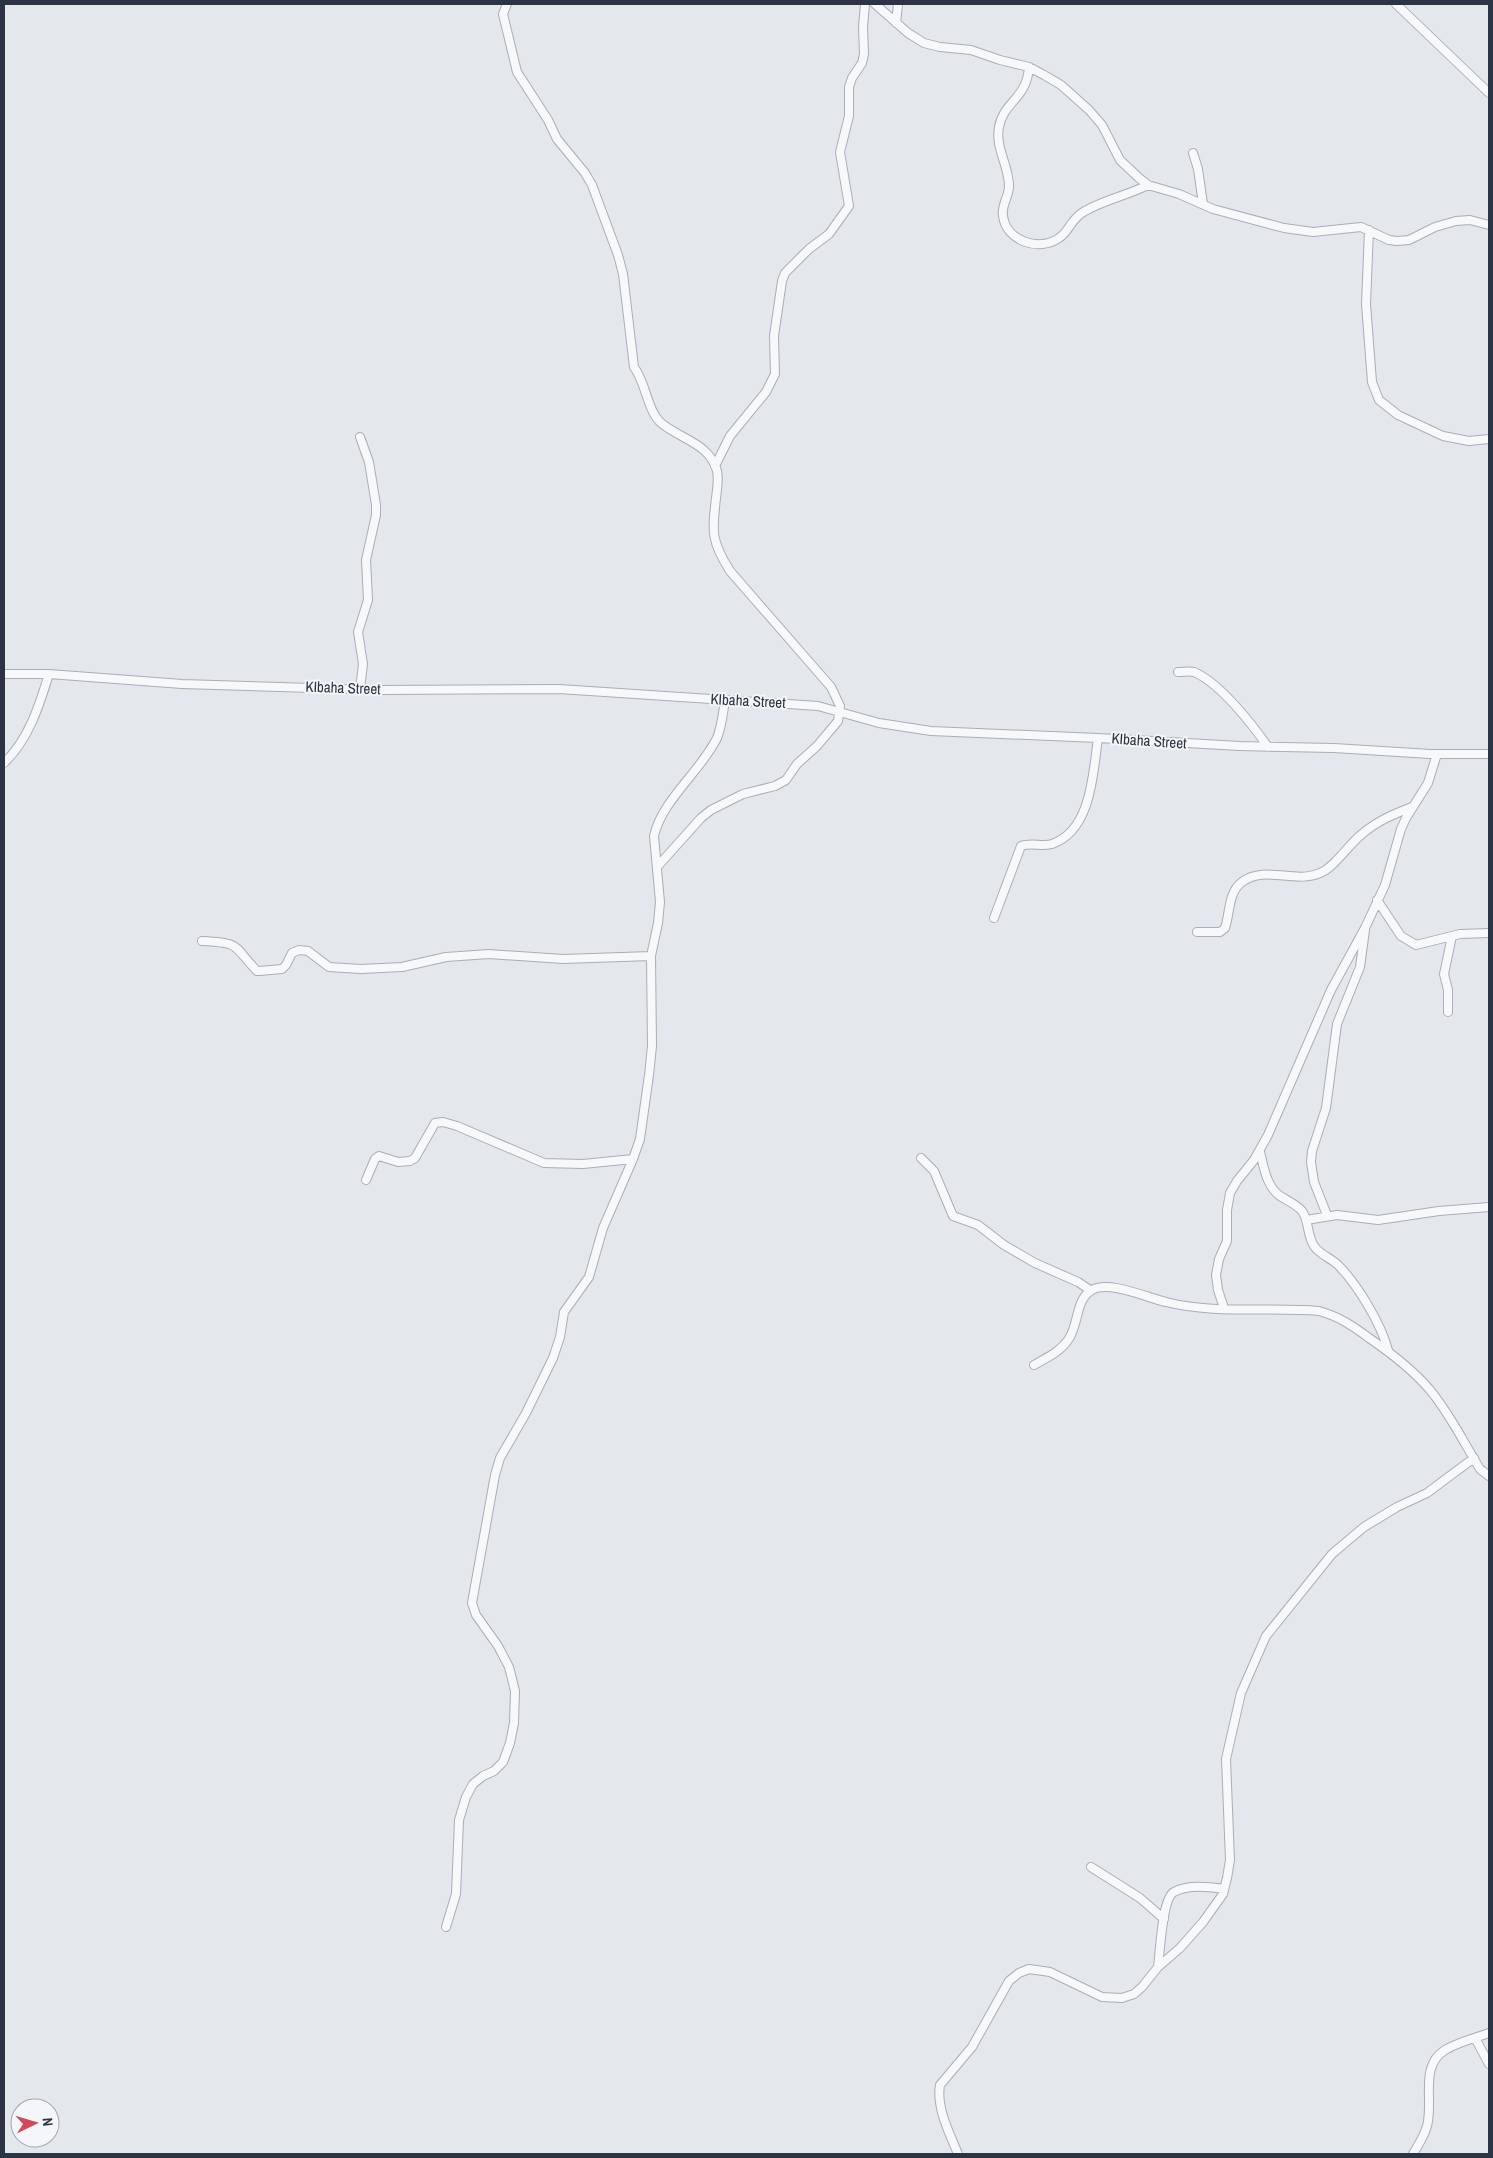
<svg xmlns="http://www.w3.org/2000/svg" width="1493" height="2158" font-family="'Archivo Narrow',sans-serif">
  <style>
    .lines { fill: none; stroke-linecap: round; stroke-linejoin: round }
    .minor-casing { stroke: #a9aeb7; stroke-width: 10 }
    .minor { stroke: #f7f8fa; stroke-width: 8 }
    .labels { text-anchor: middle; stroke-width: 4; stroke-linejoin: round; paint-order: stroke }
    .street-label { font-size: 15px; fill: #2b3445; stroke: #f4f6f9 }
  </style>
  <rect width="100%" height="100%" fill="#e4e7ec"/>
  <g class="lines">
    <defs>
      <path id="minor" d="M507 4 503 14 517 72 548 120 557 139 585 173 592 185 618 255 623 274 634 367C646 383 647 409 660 422 679 439 710 443 717 471 719 480 717 489 716 498 712 532 711 541 730 571L831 687 840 706 838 721 817 746 797 764 786 780 775 786 743 794 711 810 701 818 657 867
        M875 4 908 33 924 43 940 47 971 50 1000 60 1029 67 1044 75 1061 85 1089 110 1102 125 1120 160 1139 178 1148 185 1179 194 1213 209 1284 228 1313 232 1361 227 1389 240 1397 241 1409 240 1435 227 1456 221 1470 220 1489 225
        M1396 4 1489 93
        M896 23 898 4
        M1029 67C1027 99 1003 102 999 127 995 148 1009 166 1009 186 1009 197 1001 205 1003 216 1006 241 1039 252 1059 238 1070 231 1070 219 1085 211 1104 200 1128 195 1148 185
        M1193 153 1198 169 1203 204
        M1369 230 1366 304 1372 382 1379 400 1398 415 1443 436 1469 441 1489 439
        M360 437 369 462 376 505V515L366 560 368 600 358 632 363 664 360 689
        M715 466 730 436 766 392 775 374 774 336 782 281 785 273 809 249 829 234 849 206 840 152 849 116V87L852 78 862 63 864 54 863 27 865 4
        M1178 672C1183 672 1189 671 1194 672 1220 683 1252 724 1268 747
        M4 674H49L182 684 380 690 559 689 818 706 879 723 931 731 1098 738 1240 746 1334 748 1430 754H1489
        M4 763C29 739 39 706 49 674
        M1377 900 1401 936 1416 945 1460 934 1489 933
        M994 918 1021 846C1031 842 1042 847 1052 844 1092 830 1093 772 1098 738
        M1197 932H1220L1225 928C1230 914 1228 892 1242 882 1265 865 1295 884 1320 873 1335 867 1348 845 1362 834 1377 821 1394 814 1412 807
        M202 941C242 943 232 945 257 971H260L282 969 286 965 292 953 299 950 308 951 329 967 361 969 402 967 446 957 489 954 563 959 651 956
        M1448 1012V990L1444 974 1452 936
        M1260 1152C1264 1167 1266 1186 1280 1196 1288 1201 1296 1204 1302 1211 1309 1220 1307 1236 1314 1246 1320 1255 1331 1258 1338 1265 1358 1285 1381 1324 1388 1350
        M921 1158 934 1171 953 1216 978 1225 1004 1245 1035 1263 1078 1282 1090 1290
        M366 1180 375 1159 379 1156 398 1162 410 1161 415 1158 435 1123 443 1122 457 1126 544 1163 583 1164 633 1159
        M1327 1215 1314 1182 1311 1162 1312 1151 1326 1108 1337 1024 1360 967 1365 930
        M1306 1220 1337 1215 1378 1220 1439 1211 1489 1207
        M1224 1308 1218 1290 1216 1275 1219 1259 1227 1241V1210L1230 1193 1237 1181 1254 1160 1268 1135 1331 990 1365 928 1385 885 1401 829 1406 818 1428 783 1437 754
        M1034 1365C1046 1358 1060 1352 1068 1340 1079 1326 1075 1299 1092 1290 1109 1280 1148 1298 1166 1302 1212 1314 1270 1307 1319 1311 1338 1316 1353 1326 1369 1338 1391 1353 1413 1370 1430 1390 1450 1414 1464 1443 1480 1469L1489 1476
        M1091 1867 1140 1898 1164 1919
        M446 1927 456 1894 459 1820 466 1797 473 1784 483 1776 494 1771 503 1762 510 1743 514 1723 515 1691 509 1667 498 1646 476 1615 472 1603 495 1475 500 1458 526 1413 553 1358 560 1337 564 1312 589 1277 603 1228 633 1159 640 1139 649 1075 652 1046 651 956 658 923 660 902 654 836C662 800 701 771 717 738 722 726 723 712 725 700
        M1158 1967C1160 1953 1162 1898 1174 1892 1188 1884 1210 1887 1224 1889
        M1475 2038 1489 2064
        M958 2154C950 2134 936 2108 940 2085L972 2047 1009 1981 1019 1973 1029 1969 1050 1972 1102 1997 1122 1998 1134 1994 1142 1987 1158 1967 1180 1948 1203 1922 1223 1894 1227 1878 1230 1860 1226 1759 1241 1693 1266 1636 1332 1554 1364 1527 1397 1507 1427 1493 1474 1458
        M1413 2154C1418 2145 1424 2137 1427 2126 1434 2101 1419 2066 1445 2050 1458 2042 1475 2038 1489 2033"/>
    </defs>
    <use href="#minor" class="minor-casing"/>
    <use href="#minor" class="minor"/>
  </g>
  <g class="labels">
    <g class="street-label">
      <text transform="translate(343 688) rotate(2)" y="5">KIbaha Street</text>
      <text transform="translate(748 701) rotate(3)" y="5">KIbaha Street</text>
      <text transform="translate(1149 741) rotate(4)" y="5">KIbaha Street</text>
    </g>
  </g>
  <rect width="1493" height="2158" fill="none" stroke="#2b3445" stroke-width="10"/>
  <g transform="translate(35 2123) rotate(85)"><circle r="24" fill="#f4f6f9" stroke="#a4a8b1"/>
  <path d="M0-4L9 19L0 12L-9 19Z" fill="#d1495b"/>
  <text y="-8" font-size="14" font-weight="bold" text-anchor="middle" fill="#2b3445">N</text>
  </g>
</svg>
